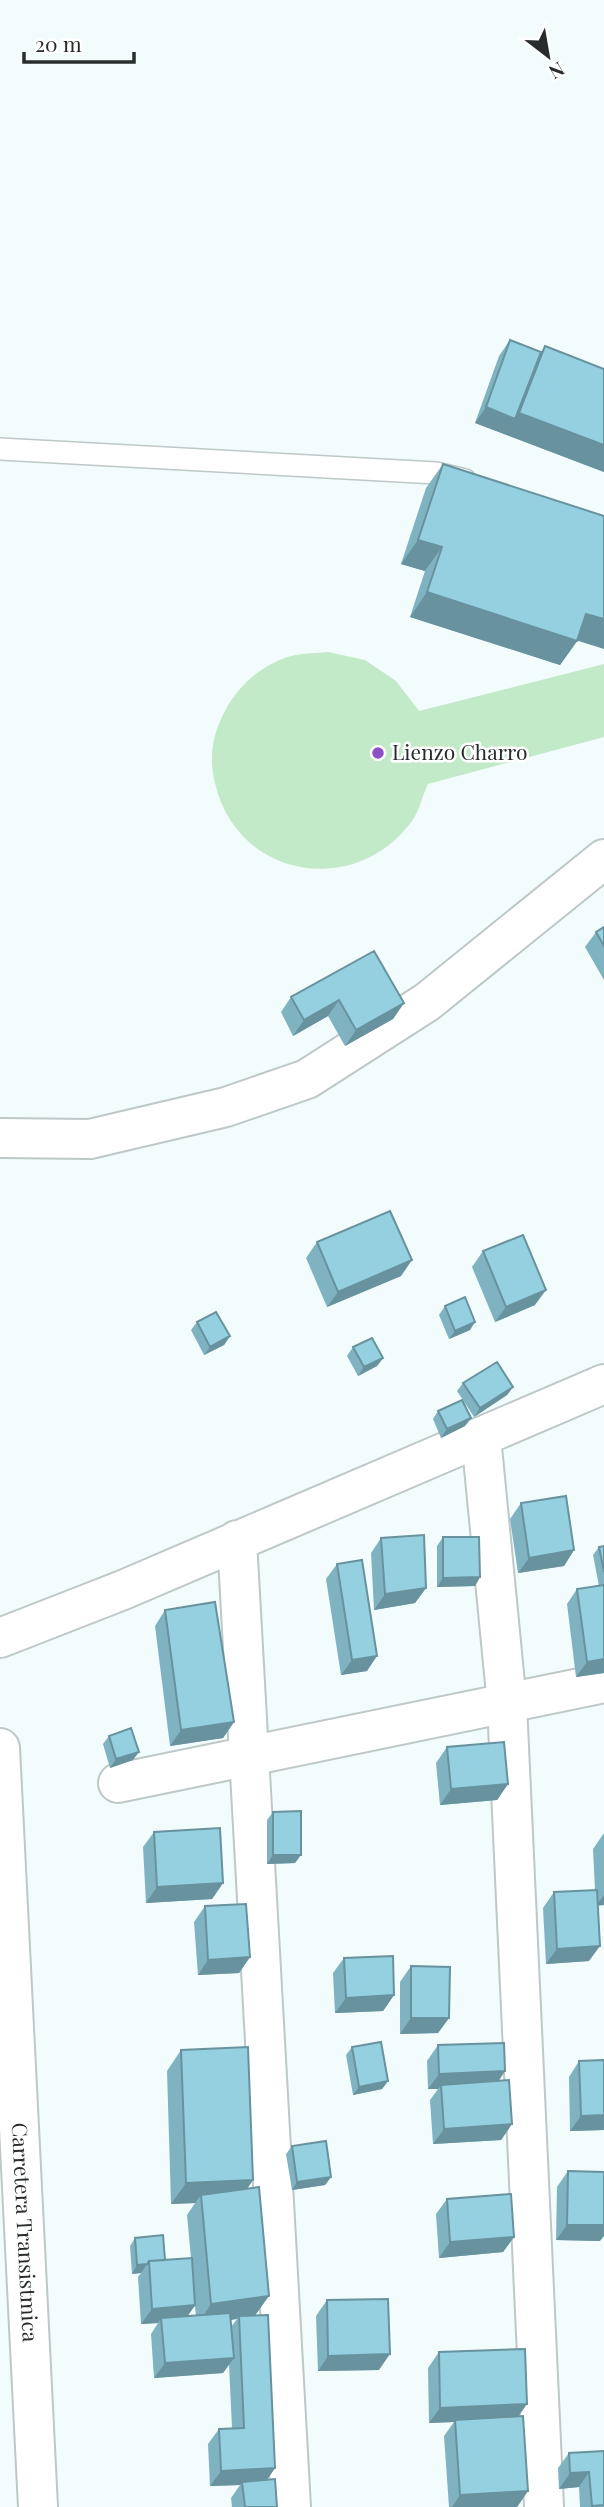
<svg xmlns="http://www.w3.org/2000/svg" width="604" height="2507" font-family="'Playfair Display',serif">
  <style>
    .green { fill: #c3eac8 }
    .lines { fill: none; stroke-linecap: round; stroke-linejoin: round }
    .lane-casing { stroke: #bdc8c7; stroke-width: 24 }
    .street-casing { stroke: #bdc8c7; stroke-width: 42 }
    .primary-casing { stroke: #bdc8c7; stroke-width: 42 }
    .lane { stroke: #fff; stroke-width: 21 }
    .street { stroke: #fff; stroke-width: 38 }
    .primary { stroke: #fff; stroke-width: 38 }
    .wall { fill: #80b3c1; fill-rule: evenodd }
    .shaded-wall { fill: #68929d }
    .building { fill: #95d0e0; stroke: #68929d; stroke-width: 2 }
    .poi-dot { fill: #8d50c6; stroke: #fff; stroke-width: 2.5 }
    .labels { text-anchor: middle; stroke-width: 5; stroke-linejoin: round; paint-order: stroke }
    .poi-label { font-size: 21px; fill: #282c2c; stroke: #fff; text-anchor: start }
    .street-label { font-size: 21px; fill: #282c2c; stroke: #fff }
  </style>
  <rect width="100%" height="100%" fill="#f2fcfc"/>
  <path class="green" d="M328 652 365 660 396 681 419 711 604 664V737L428 784C423 794 420 808 414 818 359 899 237 880 215 783 209 761 212 737 222 717 235 688 260 665 291 656 303 653 317 653 328 652Z"/>
  <g class="lines">
    <defs>
      <path id="lane" d="M0 449 436 473 465 480"/>
      <path id="street" d="M0 1138 90 1139 226 1107 307 1079 427 1002 604 859
        M481 1437 507 1704 544 2507
        M237 1540 291 2507
        M0 1638 123 1590 604 1384
        M118 1783 604 1683"/>
      <g id="primary">
        <path id="s1" d="M0 1748 38 2507"/>
      </g>
    </defs>
    <use href="#lane" class="lane-casing"/>
    <use href="#street" class="street-casing"/>
    <use href="#primary" class="primary-casing"/>
    <use href="#lane" class="lane"/>
    <use href="#street" class="street"/>
    <use href="#primary" class="primary"/>
  </g>
  <path class="wall" d="M510 340 541 352 545 346 604 369V472L475 423 499 356Z
    M443 464 578 640 560 665 410 617 425 571 401 564 426 488Z
    M604 927V980L585 947 596 932Z
    M291 997 404 1003 393 1019 345 1046 328 1016 293 1036 281 1012Z
    M317 1242 401 1276 327 1307 306 1258Z
    M483 1251 535 1305 495 1322 472 1267Z
    M445 1306 470 1330 449 1339 439 1315Z
    M197 1322 230 1336 224 1345 204 1355 191 1330Z
    M353 1347 383 1358 377 1366 358 1376 347 1356Z
    M463 1383 513 1387 507 1395 474 1417 457 1391Z
    M438 1411 471 1418 465 1426 441 1438 433 1419Z
    M521 1503 574 1550 564 1566 518 1573 510 1519Z
    M443 1537 480 1577 475 1586 437 1587V1546Z
    M381 1538 426 1588 415 1603 374 1610 371 1553Z
    M604 1546V1673L576 1677 567 1604 577 1589 599 1586 593 1555 599 1547Z
    M337 1564 367 1671 341 1675 326 1579Z
    M165 1610 234 1722 223 1738 170 1746 155 1626Z
    M109 1736 133 1760 110 1768 103 1744Z
    M447 1747 508 1784 497 1800 440 1805 436 1763Z
    M273 1812 295 1863 267 1864V1820Z
    M154 1832 223 1883 212 1899 146 1903 143 1847Z
    M604 1833V1905H598L589 1961 546 1964 543 1908 554 1892 595 1890 593 1849Z
    M205 1906 250 1957 239 1973 198 1975 194 1922Z
    M344 1958 394 1995 383 2011 335 2013 333 1973Z
    M411 1966 449 2018 438 2033 400 2034V1982Z
    M438 2045 499 2081 512 2124 501 2140 433 2144 430 2100 438 2089H428L427 2061Z
    M352 2047 388 2081 382 2089 353 2095 346 2055Z
    M181 2050 253 2180 247 2189 256 2315 275 2468 267 2480 277 2507H232L231 2498 240 2485 210 2486 208 2444 219 2429 232 2428 229 2364 223 2373 154 2378 151 2334 158 2323 141 2324 138 2277 141 2273 132 2274 130 2246 135 2238 165 2260 191 2258 187 2215 195 2203 171 2204 167 2071ZM195 2306 196 2316H187ZM237 2319 231 2327V2320Z
    M604 2060V2130L570 2131 569 2077 579 2061Z
    M292 2146 331 2177 325 2185 292 2190 286 2154Z
    M568 2171 600 2241 556 2240 557 2187Z
    M447 2199 514 2237 503 2252 439 2258 436 2214Z
    M327 2300 379 2370 318 2371 316 2316Z
    M439 2352 519 2416 528 2491 517 2507H449L444 2436 454 2422 429 2423 428 2368Z
    M604 2451V2507H580L579 2487 559 2489 558 2468 569 2453Z"/>
  <path class="shaded-wall" d="M486 407 515 419 504 434 475 423Z
    M519 413 604 445V472L504 434Z
    M418 540 442 547 425 571 401 564Z
    M427 592 577 641 560 665 410 617Z
    M586 614 604 619V649L569 638Z
    M339 1000 328 1016 293 1036 304 1020Z
    M404 1003 393 1019 345 1046 356 1030Z
    M412 1260 401 1276 327 1307 338 1292Z
    M546 1290 535 1305 495 1322 506 1307Z
    M475 1322 470 1330 449 1339 455 1331Z
    M230 1336 224 1345 204 1355 210 1347Z
    M383 1358 377 1366 358 1376 364 1367Z
    M513 1387 507 1395 474 1417 480 1408Z
    M471 1418 465 1426 441 1438 447 1429Z
    M574 1550 564 1566 518 1573 529 1558Z
    M480 1577 475 1586 437 1587 443 1578Z
    M426 1588 415 1603 374 1610 385 1594Z
    M377 1656 367 1671 341 1675 352 1660Z
    M604 1659V1673L576 1677 587 1662Z
    M234 1722 223 1738 170 1746 181 1730Z
    M139 1752 133 1760 110 1768 116 1759Z
    M508 1784 497 1800 440 1805 451 1789Z
    M273 1855H301L295 1863 267 1864Z
    M223 1883 212 1899 146 1903 157 1887Z
    M604 1895V1905L596 1906Z
    M600 1946 589 1961 546 1964 557 1949Z
    M250 1957 239 1973 198 1975 208 1960Z
    M394 1995 383 2011 335 2013 346 1998Z
    M411 2018H449L438 2033 400 2034Z
    M505 2071 495 2087 441 2085 438 2089H428L439 2074Z
    M388 2081 382 2089 353 2095 359 2087Z
    M604 2115V2130L570 2131 581 2116Z
    M512 2124 501 2140 433 2144 444 2129Z
    M331 2177 325 2185 292 2190 297 2182Z
    M253 2180 238 2201 201 2195 195 2203 171 2204 186 2183Z
    M567 2225H604V2236L600 2241 556 2240Z
    M514 2237 503 2252 439 2258 450 2242Z
    M147 2264 141 2273 132 2274 137 2265Z
    M269 2296 254 2317 239 2316 236 2319 197 2325 211 2304Z
    M195 2305 185 2320 161 2318 158 2323 141 2324 152 2309Z
    M390 2354 379 2370 318 2371 328 2356Z
    M234 2358 223 2373 154 2378 165 2363Z
    M527 2404 516 2420H455L454 2422 429 2423 440 2408Z
    M275 2468 264 2484 242 2482 240 2485 210 2486 221 2471Z
    M589 2472 579 2487 559 2489 570 2473Z
    M528 2491 517 2507H452L460 2495Z"/>
  <path class="building" d="M510 340 541 352 515 419 486 407Z
    M545 346 604 369V445L519 413Z
    M443 464 604 516V619L586 614 577 641 427 592 442 547 418 540Z
    M604 927V946L596 932Z
    M374 951 404 1003 356 1030 339 1000 304 1020 291 997Z
    M390 1211 412 1260 338 1292 317 1242Z
    M523 1235 546 1290 506 1307 483 1251Z
    M465 1297 475 1322 455 1331 445 1306Z
    M216 1312 230 1336 210 1347 197 1322Z
    M372 1338 383 1358 364 1367 353 1347Z
    M497 1362 513 1387 480 1408 463 1383Z
    M462 1400 471 1418 447 1429 438 1411Z
    M566 1496 574 1550 529 1558 521 1503Z
    M424 1535 426 1588 385 1594 381 1538Z
    M443 1537H479L480 1577 443 1578Z
    M604 1546V1572L599 1547Z
    M362 1560 377 1656 352 1660 337 1564Z
    M604 1585V1659L587 1662 577 1589Z
    M215 1602 234 1722 181 1730 165 1610Z
    M131 1728 139 1752 116 1759 109 1736Z
    M504 1742 508 1784 451 1789 447 1747Z
    M301 1811V1855H273V1812Z
    M220 1828 223 1883 157 1887 154 1832Z
    M597 1890 600 1946 557 1949 554 1892Z
    M246 1904 250 1957 208 1960 205 1906Z
    M393 1956 394 1995 346 1998 344 1958Z
    M411 1966 450 1967 449 2018H411Z
    M381 2042 388 2081 359 2087 352 2047Z
    M504 2043 505 2071 439 2074 438 2045Z
    M248 2047 253 2180 186 2183 181 2050Z
    M604 2060V2115L581 2116 579 2061Z
    M509 2080 512 2124 444 2129 441 2085Z
    M326 2141 331 2177 297 2182 292 2146Z
    M568 2171 604 2172V2225H567Z
    M259 2187 269 2296 211 2304 201 2195Z
    M511 2194 514 2237 450 2242 447 2199Z
    M163 2235 165 2260 149 2261 147 2264 137 2265 135 2238Z
    M192 2258 195 2305 152 2309 149 2261Z
    M388 2299 390 2354 328 2356 327 2300Z
    M230 2313 234 2358 165 2363 161 2318Z
    M268 2315 275 2468 221 2471 219 2429 244 2428 239 2316Z
    M525 2349 527 2404 440 2408 439 2352Z
    M523 2416 528 2491 460 2495 455 2420Z
    M604 2451V2505L592 2506 589 2472 570 2473 569 2453Z
    M275 2479 277 2507H245L242 2482Z"/>
  <circle class="poi-dot" cx="378" cy="753" r="7"/>
  <g class="labels">
    <g class="poi-label">
      <text x="392" y="760">Lienzo Charro</text>
    </g>
    <g class="street-label">
      <text dy="7" stroke="none"><textPath href="#s1" startOffset="485">Carretera Transistmica</textPath></text>
    </g>
  </g>
  <g transform="translate(548 56) rotate(149)" stroke="#ffffff" stroke-width="5" paint-order="stroke">
  <path d="M0-5L12 26L0 18L-12 26Z" fill="#282c2c"/>
  <text y="-10" font-size="19" font-weight="bold" text-anchor="middle" fill="#282c2c">N</text>
  </g>
  <path d="M24 52v10h110v-10" fill="none" stroke="#282c2c" stroke-width="3.5"/>
  <text x="35" y="52" font-size="21" fill="#282c2c" stroke="#ffffff" stroke-width="5" paint-order="stroke">20 m</text>
</svg>
